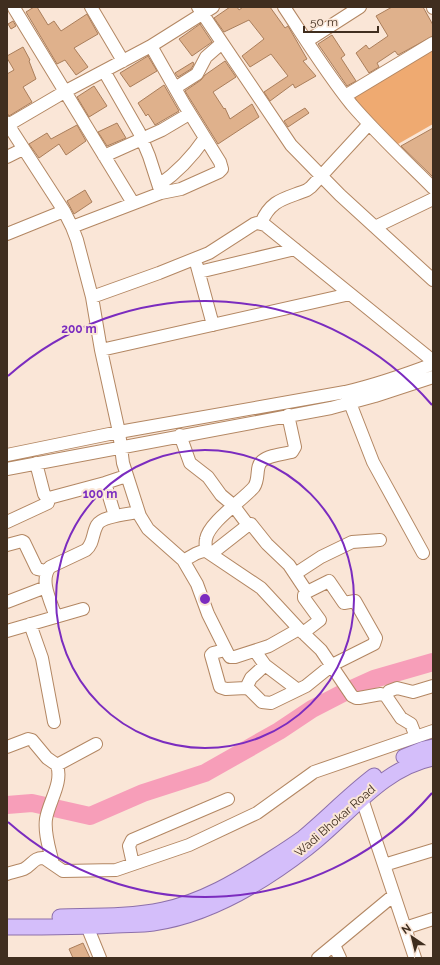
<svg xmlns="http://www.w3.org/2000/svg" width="440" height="965" font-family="Raleway,sans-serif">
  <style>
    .green { fill: #efaa71 }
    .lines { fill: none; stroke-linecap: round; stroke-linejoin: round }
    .river { stroke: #f79eb9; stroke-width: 18 }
    .building { fill: #dfb18c; stroke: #aa7e5b }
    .minor-casing { stroke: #b38763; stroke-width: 14 }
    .major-casing { stroke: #8d70ab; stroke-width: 17 }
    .minor { stroke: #fff; stroke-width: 12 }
    .major { stroke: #d4befa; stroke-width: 15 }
    .ring { fill: none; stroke: #7b2cbf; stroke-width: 2 }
    .labels { text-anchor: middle; stroke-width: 4; stroke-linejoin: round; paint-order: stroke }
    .street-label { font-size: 12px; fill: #402e1f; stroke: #fae6d7 }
    .centre { fill: #7b2cbf; stroke: #fae6d7; stroke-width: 2 }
    .ring-label { font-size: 12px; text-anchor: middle; font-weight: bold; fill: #7b2cbf; stroke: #fae6d7; stroke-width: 4; stroke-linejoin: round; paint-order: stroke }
  </style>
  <rect width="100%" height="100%" fill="#fae6d7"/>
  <path class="green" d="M433 47V124L398 144 352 97Z"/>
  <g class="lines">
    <path class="river" d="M7 805 32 803 90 816 143 793 205 773 279 731 312 709 343 693 374 679 433 662"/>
  </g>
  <path class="building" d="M34 7H37L48 25 54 21 61 31 87 14 98 34 74 48 88 67 76 75 65 60 57 64 26 12Z
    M230 7H237L239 10 243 7H270L285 28 288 26 307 59 303 61 316 76 295 88 293 84 270 101 264 92 288 76 271 54 250 67 242 56 264 39 249 20 224 32 214 18Z
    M392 7H423L433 25V36L398 55 395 51 377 63 379 67 369 73 356 53 366 45 369 49 388 36 376 16Z
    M13 21 16 26 11 29 8 24Z
    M200 24 212 42 192 56 179 39Z
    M332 35 345 55 341 58 356 81 347 86 318 44Z
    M23 47 30 60 29 61 36 79 23 87 32 102 9 116 7 113V74L14 70 7 58V56Z
    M148 56 157 71 130 87 120 73Z
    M225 61 236 77 213 92 224 109 225 108 230 119 252 104 259 117 218 144 185 91 201 80 205 75Z
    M193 62 194 64 191 69 178 77 175 73Z
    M164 85 179 111 155 125 148 114 146 116 138 103Z
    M94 86 107 106 89 117 77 97Z
    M305 108 309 113 288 127 284 121Z
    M117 123 126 138 107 146 98 132Z
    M77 125 86 141 66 155 59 144 39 158 29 144 47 133 51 139Z
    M433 128V177L401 146Z
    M85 190 92 202 74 214 67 201Z
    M83 943 90 958H73L69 949Z"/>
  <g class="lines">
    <defs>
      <path id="minor" d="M91 7 123 61
        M198 7 291 145 340 195 433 280
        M284 7C306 40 327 74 352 105 377 134 406 161 433 188
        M433 7V8
        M14 8 133 203
        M307 41 360 7
        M104 71 139 132 149 156 161 193
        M175 88 197 74 206 57 222 43
        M345 96 433 43
        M7 123 64 211 72 227 77 240 92 297 101 350 119 432 123 463 140 516 148 529 183 560C192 558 195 551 206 551L261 588 299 629 321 650 352 696 356 698H359L381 694 386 696 401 718 411 724 416 737
        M8 125 66 91 151 46 213 7
        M104 156 162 130 189 114
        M7 157 23 149
        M159 185C178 172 192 157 205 138
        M261 223C271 199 285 199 307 190L311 187 369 124
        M72 227 161 193 181 189 219 172 222 169 220 162 184 104 151 46
        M375 227 433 199
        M7 234 64 211
        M197 266 213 325
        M199 272 295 249
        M92 297 159 273 209 253 254 224 257 223 265 225 433 361
        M101 350 350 294
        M350 403 373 462 423 553
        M180 435 190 463 208 477 221 495 233 505 248 525
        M7 455 119 432 345 392C375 385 404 375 433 364
        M36 463 44 494 46 497 49 498 105 483 126 476
        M7 469 331 408 375 396 433 377
        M105 483 115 516
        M7 522 48 503 49 498
        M7 545 22 541 24 542 37 569 46 571
        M206 551C206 547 205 543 206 539 209 522 243 500 254 487 260 478 255 467 262 461 269 455 283 454 292 452L295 447 288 415
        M211 554 248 525 251 524 267 544 289 565 307 592 329 581 344 603 355 601 376 638 374 644 332 665 306 686 271 703 262 702 250 690 246 688 226 689 220 687 211 655 213 653 225 650
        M183 560 197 584 208 614 228 654 230 657H235L269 646 299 629
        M295 574 321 557 352 542 380 540
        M7 602 46 587
        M56 617C51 602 39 580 50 567L86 550C94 543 92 534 97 525 102 516 129 514 138 512
        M30 624 42 658 54 722
        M7 631 83 609
        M303 633 320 620 304 598V595L307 592
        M255 651 265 665 298 690
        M246 688 251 678 265 665
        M386 696 389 691 397 688 413 692 433 686
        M7 747 28 739 32 740 47 758 57 765C63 783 49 801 46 819 44 834 50 850 53 864
        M57 765 96 744
        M358 792 362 799 415 958
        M133 864 129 846 132 840 228 799
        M384 865 433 850
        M7 874C12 872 19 871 24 869 32 865 34 857 44 858L63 871 116 870 189 845 257 813 314 772 433 731
        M85 918 87 926 100 958
        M405 928 433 919
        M334 945 340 958
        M318 958 394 895"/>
      <path id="major" d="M404 757 424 749 433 747
        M60 917C94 916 130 917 163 910 202 902 237 881 270 860 281 853 292 846 303 838 327 818 349 795 374 776
        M7 927C43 927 80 927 116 925 128 924 141 925 153 923 209 915 262 883 307 848 348 817 380 769 433 758"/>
    </defs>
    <use href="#minor" class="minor-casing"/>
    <use href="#major" class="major-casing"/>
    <use href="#minor" class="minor"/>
    <use href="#major" class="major"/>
  </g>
  <g class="ring">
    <circle cx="205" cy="599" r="149"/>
    <path d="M432 793A298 298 0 0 1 8 822M8 376A298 298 0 0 1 432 405"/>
  </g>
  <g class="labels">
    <g class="street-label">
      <text transform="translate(335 821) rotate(-41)" y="4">Wadi Bhokar Road</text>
    </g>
  </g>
  <circle cx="205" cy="599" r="6" class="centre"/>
  <g class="ring-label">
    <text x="79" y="333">200 m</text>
    <text x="100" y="498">100 m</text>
  </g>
  <rect width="440" height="965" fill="none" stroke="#402e1f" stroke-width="16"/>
  <g transform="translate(412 937) rotate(325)" stroke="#fae6d7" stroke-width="3" paint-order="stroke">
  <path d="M0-3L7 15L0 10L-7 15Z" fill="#402e1f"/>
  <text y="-6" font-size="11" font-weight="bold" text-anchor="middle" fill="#402e1f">N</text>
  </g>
  <path d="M304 26v6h74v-6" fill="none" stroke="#402e1f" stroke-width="2"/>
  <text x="310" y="26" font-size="12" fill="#402e1f" stroke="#fae6d7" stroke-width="3" paint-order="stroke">50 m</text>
</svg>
